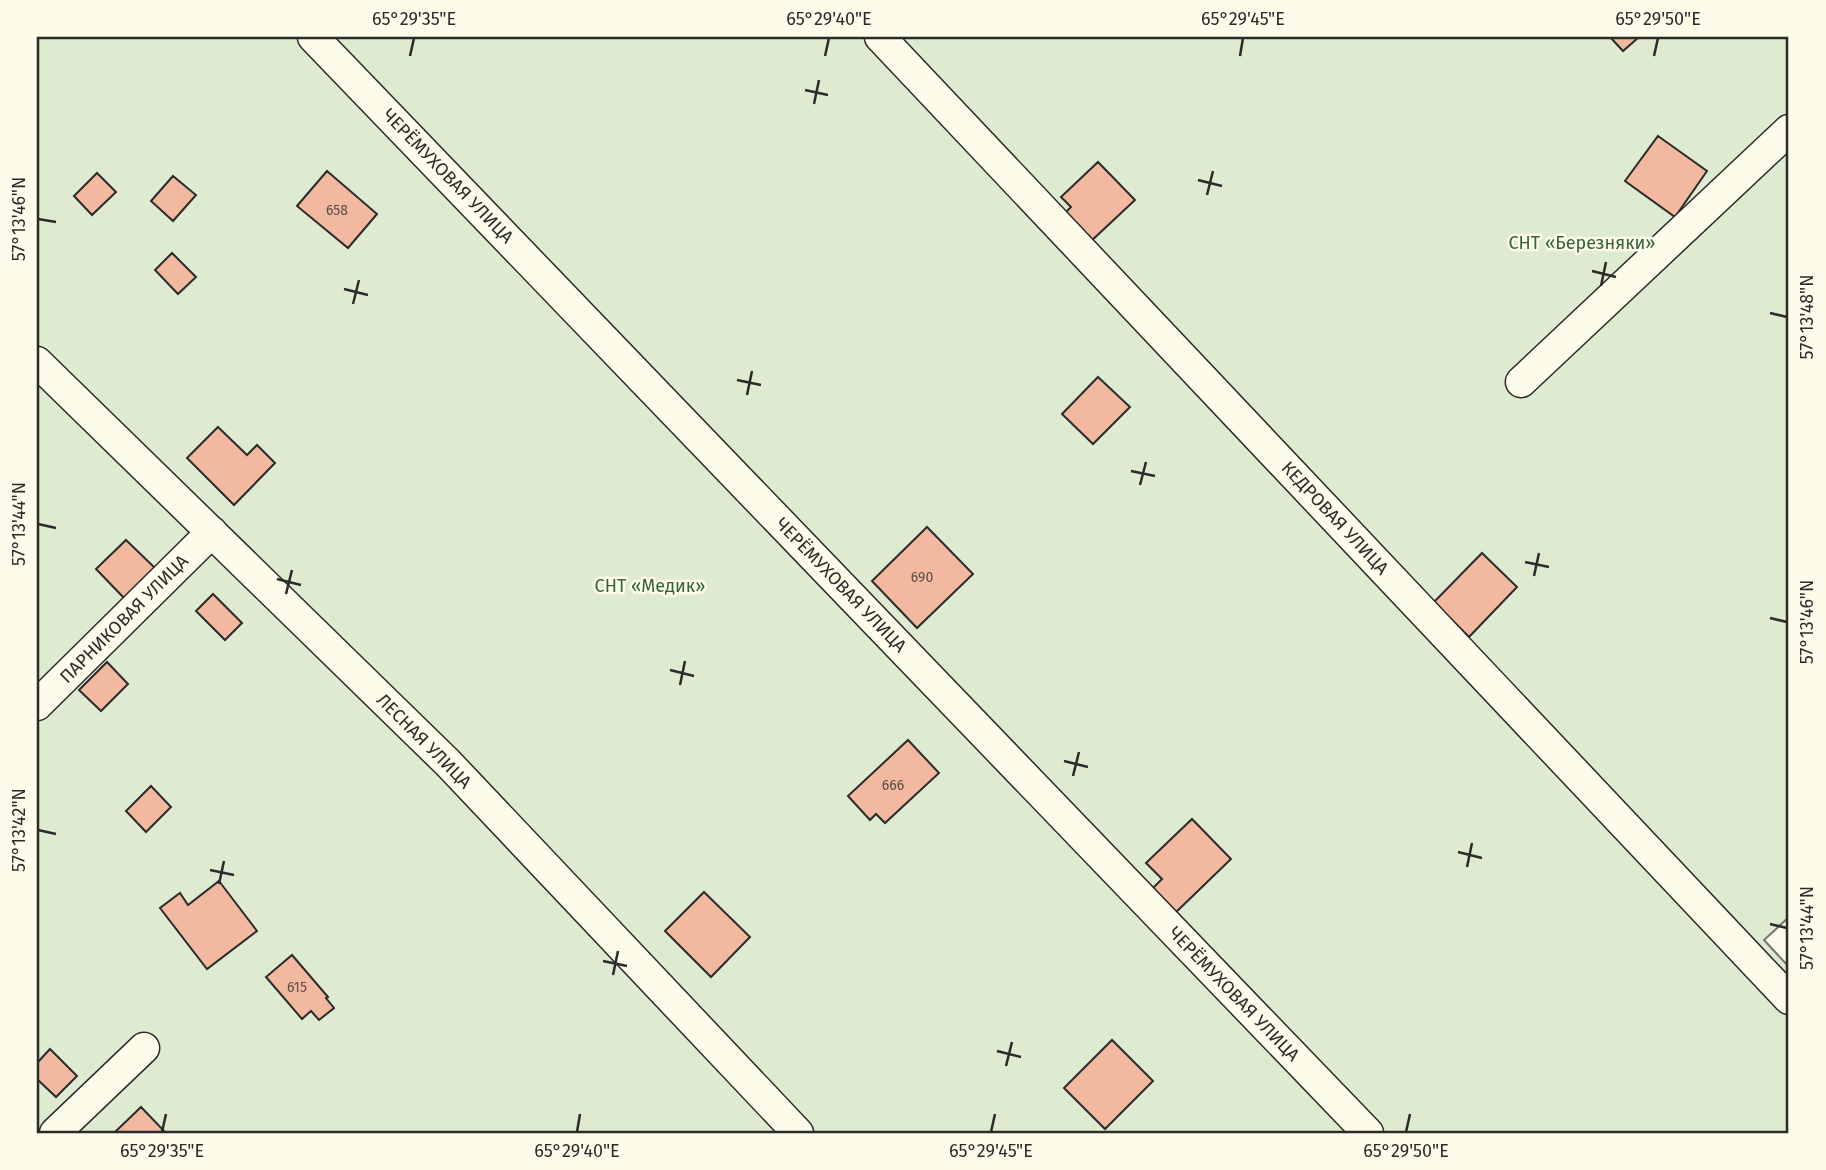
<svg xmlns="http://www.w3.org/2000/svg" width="1826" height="1170" font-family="'Fira Sans',sans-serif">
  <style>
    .green { fill: #deebd1; stroke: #74746e; stroke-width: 2 }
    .building { fill: #f2b8a0; stroke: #2b2b2b; stroke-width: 2 }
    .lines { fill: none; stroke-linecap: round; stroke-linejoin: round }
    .street-casing { stroke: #2b2b2b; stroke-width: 33 }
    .street { stroke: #fdfbea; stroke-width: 30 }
    .ticks { fill: none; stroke: #2b2b2b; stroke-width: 2.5 }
    .labels { text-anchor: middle; stroke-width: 5; stroke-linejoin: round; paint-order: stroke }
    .number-label { font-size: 14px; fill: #5d4e48 }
    .street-label { font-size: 18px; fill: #2b2b2b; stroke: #fdfbea }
    .park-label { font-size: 18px; fill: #34623c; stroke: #fdfbea }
    .neatline { fill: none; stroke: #2b2b2b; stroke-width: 2.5 }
    .ticks-label { font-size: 18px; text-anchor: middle; fill: #2b2b2b }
  </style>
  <rect width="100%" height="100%" fill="#fdfbea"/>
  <path class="green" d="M37 37H1789V917L1764 940 1789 967V1133H37Z"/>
  <path class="building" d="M1610 37H1639L1623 51Z
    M1658 136 1707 171 1675 217 1625 181Z
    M1098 162 1135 200 1089 243 1062 216 1071 207 1061 197Z
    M327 171 377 214 348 248 297 206Z
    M97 173 116 192 92 215 74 196Z
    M173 176 196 195 173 221 151 201Z
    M172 253 196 277 178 294 155 270Z
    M1098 377 1130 407 1093 444 1062 414Z
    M218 427 247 455 257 445 275 463 234 505 187 458Z
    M927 527 973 574 917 628 872 581Z
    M126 540 155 568 124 598 96 569Z
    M1482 553 1517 587 1469 637 1434 602Z
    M213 594 242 623 225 640 196 611Z
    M107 662 128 684 101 711 79 690Z
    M908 740 939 773 885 823 876 814 870 820 848 796Z
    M151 786 171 807 146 832 126 811Z
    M1192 819 1231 859 1172 916 1149 892 1162 879 1146 863Z
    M219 881 257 931 207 969 160 908 180 893 188 905Z
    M704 892 750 937 711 977 665 931Z
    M292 955 328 997 326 998 334 1008 319 1020 311 1011 302 1019 266 977Z
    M1112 1040 1153 1081 1105 1129 1064 1088Z
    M50 1049 77 1076 56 1097 37 1079V1063Z
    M141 1107 166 1133H114Z"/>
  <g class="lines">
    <defs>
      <path id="street" d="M313 37 1368 1133
        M880 37 1789 999
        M37 362 448 763 798 1133
        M1521 382 1789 130
        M37 705 212 532
        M55 1133 144 1048"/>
    </defs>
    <use href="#street" class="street-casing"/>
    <use href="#street" class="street"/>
  </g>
  <path class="ticks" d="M410 56 414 38M825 56 829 38M1240 56 1243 38M1654 56 1658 38M805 90 828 95M814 104 819 80M1198 180 1222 186M1207 195 1213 171M38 219 56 222M1592 271 1616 277M1601 286 1606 262M344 289 368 295M353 304 359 280M1770 313 1787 317M737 380 761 385M747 395 752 371M1131 471 1155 476M1140 485 1146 462M38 524 56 528M1525 562 1549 567M1534 576 1539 553M277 579 301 585M286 594 292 570M1770 618 1787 622M670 670 694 676M680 685 685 661M1064 761 1088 767M1073 776 1079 752M38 830 56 834M1458 852 1482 858M1467 867 1472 843M210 870 234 875M219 884 224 861M1770 924 1787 928M603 961 627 966M613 975 618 951M997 1051 1021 1057M1006 1066 1012 1042M162 1132 166 1114M577 1132 580 1114M991 1132 995 1114M1406 1132 1410 1114"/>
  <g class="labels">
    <g class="number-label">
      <text x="337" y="215">658</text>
      <text x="922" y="582">690</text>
      <text x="893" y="790">666</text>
      <text x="297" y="992">615</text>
    </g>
    <g class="street-label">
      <text transform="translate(448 176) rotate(46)" y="6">ЧЕРЁМУХОВАЯ УЛИЦА</text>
      <text transform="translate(1335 518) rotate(47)" y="6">КЕДРОВАЯ УЛИЦА</text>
      <text transform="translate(841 585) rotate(46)" y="6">ЧЕРЁМУХОВАЯ УЛИЦА</text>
      <text transform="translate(124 619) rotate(-45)" y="6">ПАРНИКОВАЯ УЛИЦА</text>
      <text transform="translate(424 741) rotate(45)" y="6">ЛЕСНАЯ УЛИЦА</text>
      <text transform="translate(1234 994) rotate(46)" y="6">ЧЕРЁМУХОВАЯ УЛИЦА</text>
    </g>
    <g class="park-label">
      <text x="1582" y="249">СНТ «Березняки»</text>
      <text x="650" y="592">СНТ «Медик»</text>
    </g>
  </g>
  <rect width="1826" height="1170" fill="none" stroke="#fdfbea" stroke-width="77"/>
  <rect x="38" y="38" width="1749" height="1094" class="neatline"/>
  <g class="ticks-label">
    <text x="414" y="25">65°29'35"E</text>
    <text x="829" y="25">65°29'40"E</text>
    <text x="1243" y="25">65°29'45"E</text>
    <text x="1658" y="25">65°29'50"E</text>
    <text transform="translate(19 219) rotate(-90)" y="6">57°13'46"N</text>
    <text transform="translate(1807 317) rotate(-90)" y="6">57°13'48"N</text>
    <text transform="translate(19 524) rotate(-90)" y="6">57°13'44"N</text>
    <text transform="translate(1807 622) rotate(-90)" y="6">57°13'46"N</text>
    <text transform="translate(19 830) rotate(-90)" y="6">57°13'42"N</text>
    <text transform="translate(1807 928) rotate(-90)" y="6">57°13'44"N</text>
    <text x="162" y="1157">65°29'35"E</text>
    <text x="577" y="1157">65°29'40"E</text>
    <text x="991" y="1157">65°29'45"E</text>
    <text x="1406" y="1157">65°29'50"E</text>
  </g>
</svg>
